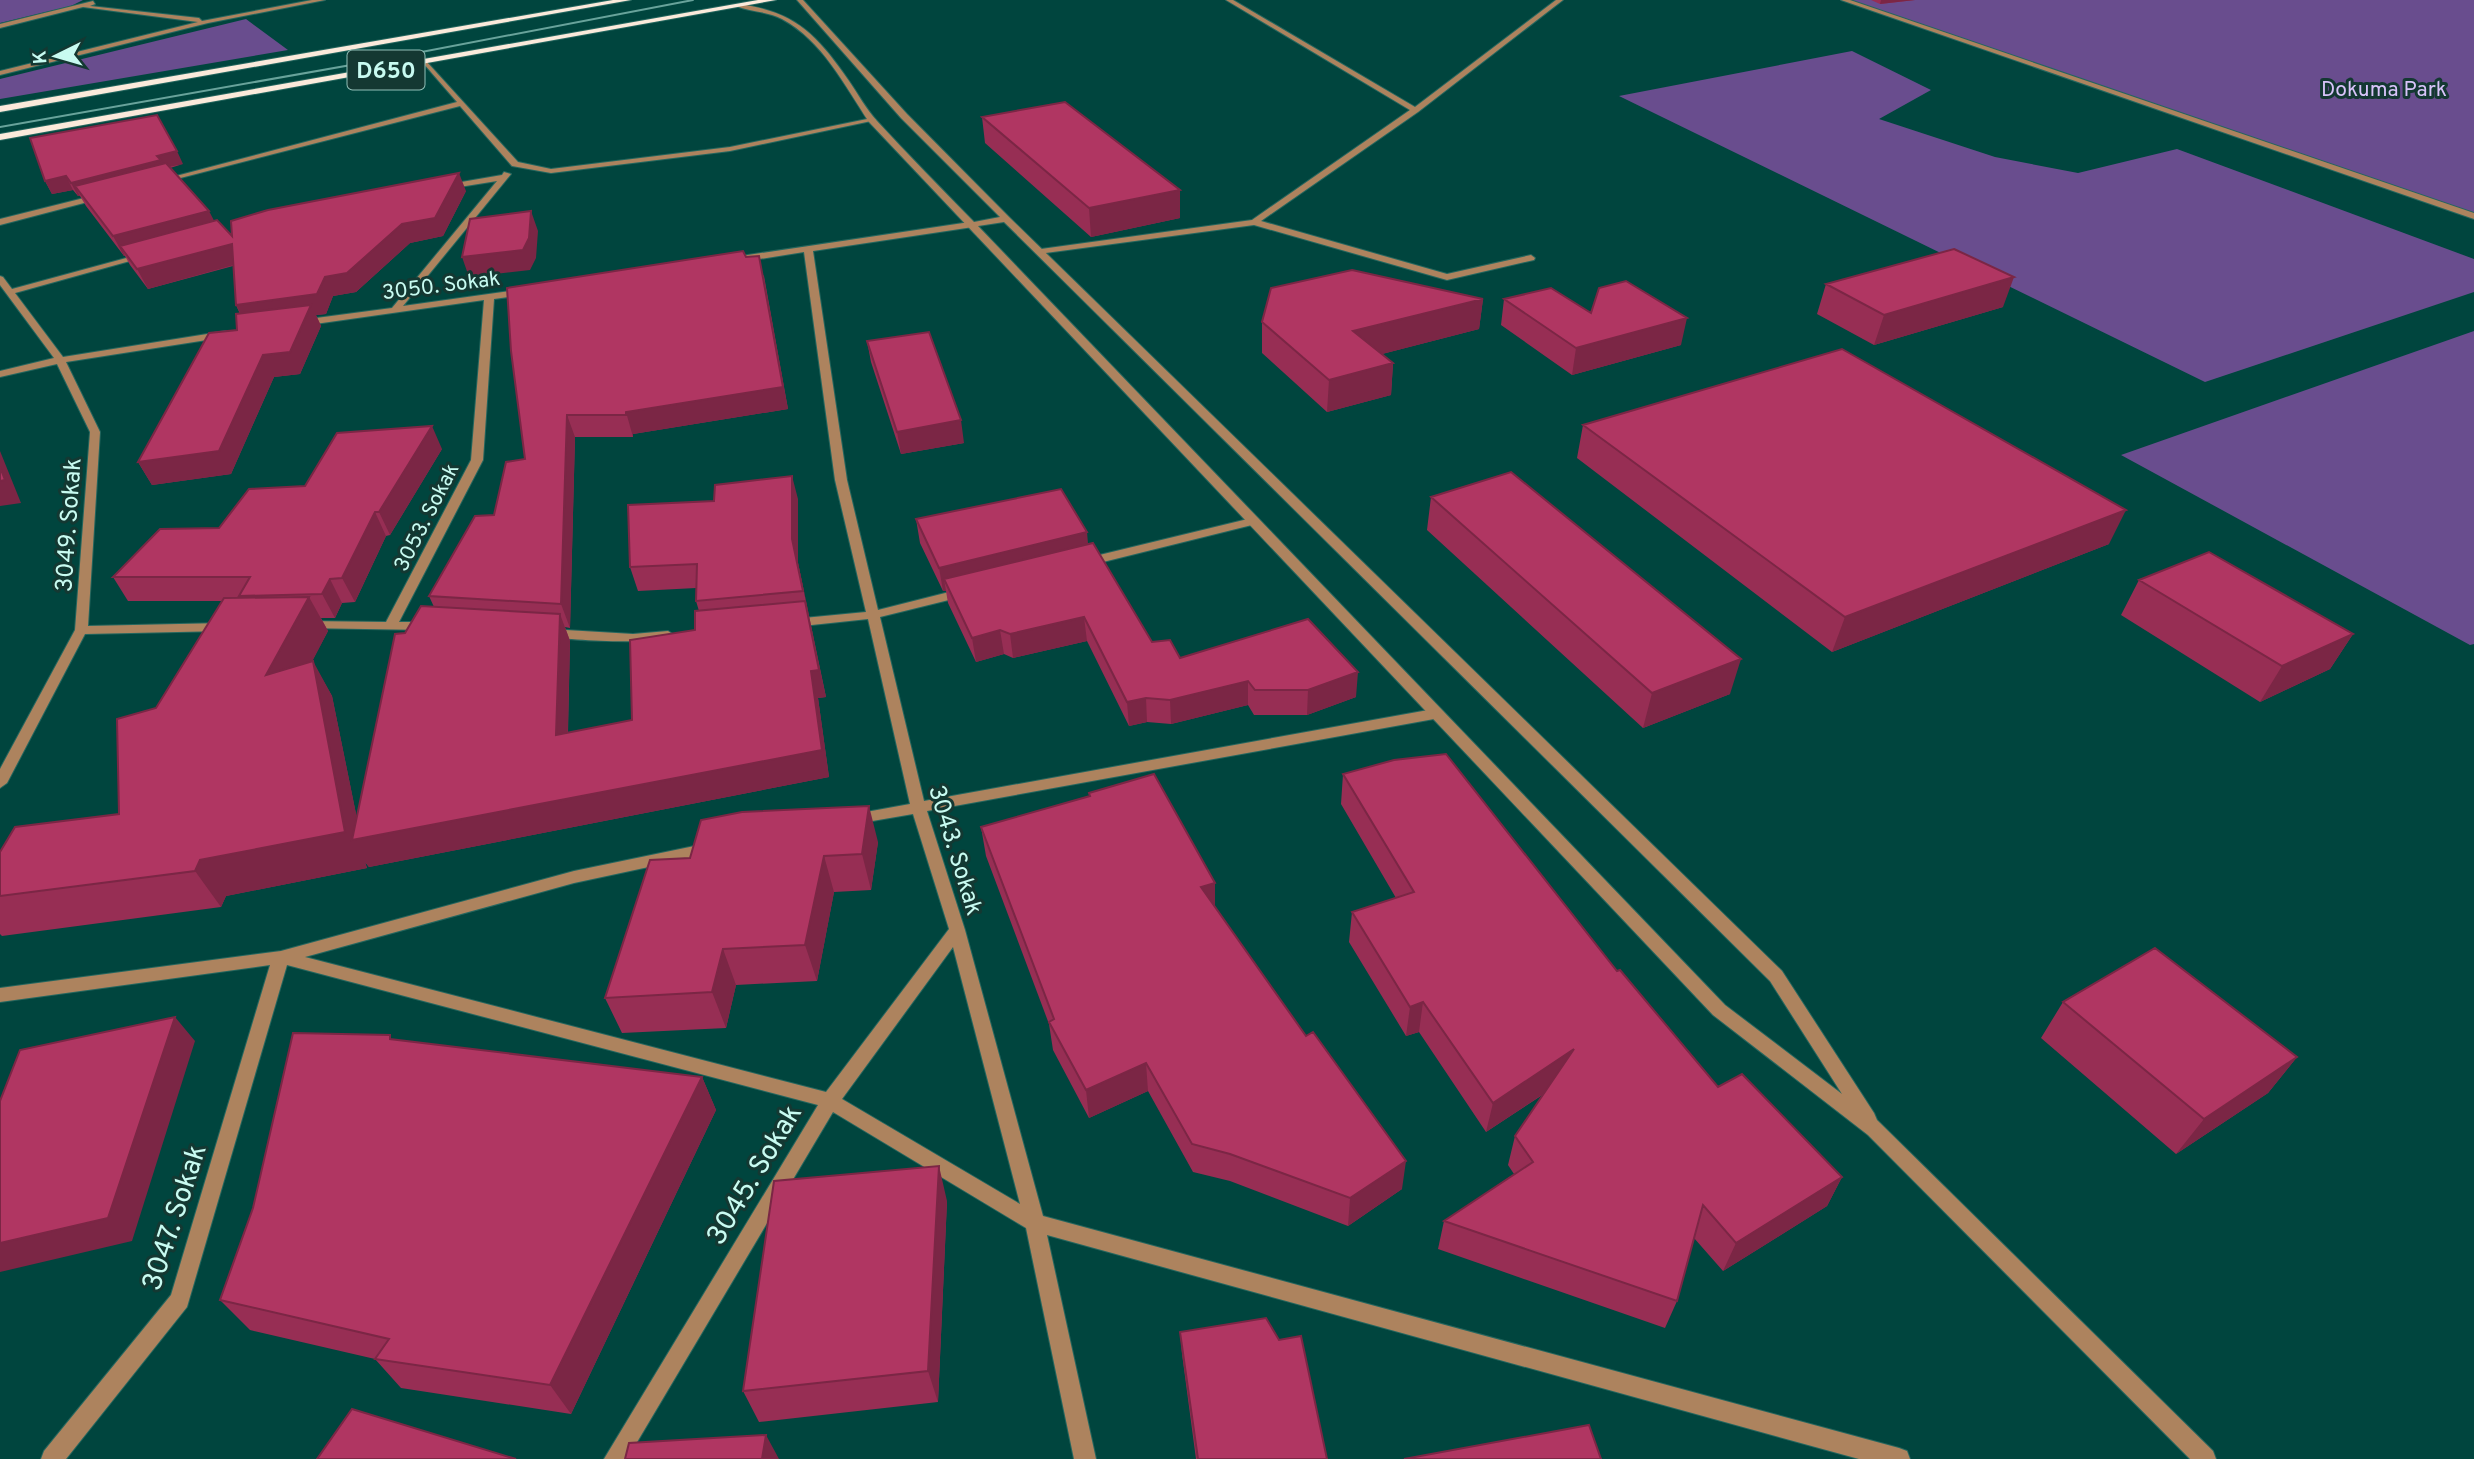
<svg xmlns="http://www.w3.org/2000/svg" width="2474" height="1459" font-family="Overpass,sans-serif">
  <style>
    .green { fill: #694d8e }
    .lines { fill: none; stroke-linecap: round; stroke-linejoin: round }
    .minor-casing { stroke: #24665e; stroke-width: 2 }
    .tertiary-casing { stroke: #24665e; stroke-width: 2 }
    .trunk-casing { stroke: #24665e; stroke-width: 2 }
    .minor { fill: #ad835e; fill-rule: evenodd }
    .tertiary { fill: #ad835e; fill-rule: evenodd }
    .trunk { fill: #fbeadb; fill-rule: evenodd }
    .tram { stroke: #68a39b; stroke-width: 2 }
    .wall { fill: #972e54 }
    .shaded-wall { fill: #7b2645 }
    .building { fill: #b03662; stroke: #7b2645; stroke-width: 2 }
    .labels { text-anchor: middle; stroke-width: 6; stroke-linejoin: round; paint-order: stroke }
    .far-park-label { font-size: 21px; fill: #d9c4fa; stroke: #143832 }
    .far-street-label { font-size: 21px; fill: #c8fbf1; stroke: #143832 }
    .shield { fill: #143832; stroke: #92c0b8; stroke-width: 2 }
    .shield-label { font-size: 23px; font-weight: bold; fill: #c8fbf1 }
    .street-label { font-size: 24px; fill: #c8fbf1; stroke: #143832 }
    .near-street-label { font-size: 28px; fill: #c8fbf1; stroke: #143832 }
  </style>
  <rect width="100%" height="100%" fill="#00453e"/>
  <path class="green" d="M0 0H83L71 6 0 23Z
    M1844 0H2474V216Z
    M246 19 288 50 0 99V79Z
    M1852 51 1931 90 1879 119 1995 157 2078 173 2177 149 2474 259V292L2205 382 1619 96Z
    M2474 331V644L2470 645 2121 455Z"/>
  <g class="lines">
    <defs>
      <path id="minor" d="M312 0H325L208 23 0 75V71L198 22 83 7 0 28V24L93 1 95 4 90 6 199 18 202 21Z
        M1226 0H1233L1415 107 1556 0H1563L1418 112 1261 221 1447 274 1531 255 1535 258 1534 260 1447 280 1254 225 1038 254 1037 252 1041 249 1252 220 1410 110Z
        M1841 0H1850L2474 213V219Z
        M426 61 518 162 551 169 730 147 872 118 876 120 730 151 551 173 512 166 460 106 161 183 157 181 457 102 424 64Z
        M504 172 511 174 403 306 524 289 529 292 524 295 494 299 483 460 399 622H427L433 626 427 630 302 628 301 625 307 621 386 622 471 460 484 300 301 326 296 323 301 320 392 308 497 181 447 189H444V185L502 175Z
        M100 194 104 196 103 198 0 225V219Z
        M970 222 973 223V227L813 251 847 480 878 610 965 588 971 592 969 595 880 617 924 801 1434 709 1441 714 1434 719 927 811 965 930 1043 1216 1899 1448 1907 1451 1910 1459H1859L1047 1235 1096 1459H1074L1026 1228 833 1112 627 1459H604L818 1105 287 965 187 1307 66 1459H41L44 1451 171 1295 270 965 0 1002V988L281 951 574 871 709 843 714 845 717 849 714 853 574 883 305 957 826 1092 949 929 913 814 855 824 850 823 848 819 850 815 855 814 910 804 868 619 793 627 787 623 793 619 866 612 835 480 804 252 741 262 737 259 741 256ZM953 947 1020 1204 842 1099Z
        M141 254 148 256 15 293 63 357 226 331 231 334 226 337 66 362 100 432 88 626 224 623 230 627 224 631 85 634 7 783 0 788V769L75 630 90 432 57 364 0 377V371L54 358 0 285V276L3 277 12 289Z
        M1252 518 1256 520V524L1087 566 1081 562 1083 559Z
        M549 629 633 634 668 631 674 635C661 646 565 640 544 636L543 633 544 630Z"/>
      <path id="tertiary" d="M797 0H803L907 114 1009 217 1782 971 1874 1113 1877 1120 2213 1451 2216 1459H2190L1868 1135 1713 1015 869 122C845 86 822 40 782 19 767 11 750 12 736 6L739 4C796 12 817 35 849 81 858 94 866 109 877 121 908 155 941 188 974 222L1000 217 901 118ZM1004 222 1770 981 1842 1094 1725 1005 978 226Z"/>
      <path id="trunk" d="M613 0H631L0 112V106Z
        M758 0H776L0 140V134Z"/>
    </defs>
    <use href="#minor" class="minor-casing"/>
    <use href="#tertiary" class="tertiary-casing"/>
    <use href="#trunk" class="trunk-casing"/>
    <use href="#minor" class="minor"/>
    <use href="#tertiary" class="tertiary"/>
    <use href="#trunk" class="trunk"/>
    <path class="tram" d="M0 127 385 59 693 0"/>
  </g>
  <path class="wall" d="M1871 0H1915L1880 4Z
    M982 117 1180 190V218L1091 237 985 143Z
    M183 164 170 168 214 221 232 236 466 191 443 236 410 243 356 292 333 296 326 314 316 315 321 326 300 374 274 377 231 474 152 485 138 462 237 330 240 314 236 305 233 266 148 289 130 265 125 256H124L86 206 80 196H78L73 190 52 194 45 181Z
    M746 257 764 276 788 409 633 434V437H575L570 628 565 627 570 641 568 733 632 720 695 630 699 611 696 601V588L638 591 630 567 798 499V563L826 697 818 698 829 777 369 867 365 862 367 868 226 896 221 907 2 936 0 934V852L119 814 156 708 223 601H128L113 577 219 528 305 486 442 449 390 535 386 536 355 602 342 603 335 618H321L328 631 312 661 332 696 357 819 405 633 434 607 429 596 494 515 525 459 511 351Z
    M1826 284 2003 307 1874 345 1817 314Z
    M1483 299 1479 329 1382 354 1393 363 1391 395 1327 412 1262 353V322Z
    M1504 299 1591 313 1681 345 1572 375 1501 325Z
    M867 341 964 443 901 454 871 362Z
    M1583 425 2109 544 1832 652 1577 458Z
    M1431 497 1730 694 1643 728 1427 530Z
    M916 519 1088 544 1152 642 1180 658 1356 697 1307 715H1254L1248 705 1171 724 1147 722 1129 726 1087 641 1013 658 1004 654 976 662 948 603 946 591H943L920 543Z
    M2139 580 2353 634 2330 669 2260 702 2121 615Z
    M1343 774 1617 971 1718 1087 1842 1177 1827 1206 1723 1271 1694 1238 1677 1301 1665 1328 1438 1249 1444 1221 1514 1174 1508 1165 1515 1136 1544 1094 1486 1132 1419 1032 1406 1036 1349 942 1352 912 1396 898 1341 804Z
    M1089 793 1215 907 1402 1189 1348 1226 1230 1181 1193 1172 1148 1091 1089 1118 1053 1050 1049 1024 986 856 981 827 1089 797Z
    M878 842 871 890 834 892 817 981 736 985 726 1028 622 1033 605 998 690 858Z
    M2063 1002 2297 1057 2268 1093 2176 1154 2041 1038Z
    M393 1040 702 1077 716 1110 571 1414 401 1388 375 1359 250 1330 220 1300Z
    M947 1201 938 1402 759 1422 743 1391Z
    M1180 1332 1327 1459H1196L1182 1354Z"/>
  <path class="shaded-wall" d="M1881 0H1915L1880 4Z
    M177 151 183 164 75 186 80 196H78L71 183 157 156Z
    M459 173 466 191 443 236 410 243 356 292 333 296 326 314 316 315 321 326 300 374 274 377 231 474 152 485 138 462 246 325 236 305 325 277Z
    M66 176 73 190 52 194 45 181Z
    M1180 190V218L1091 237 1089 208Z
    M209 211 219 230 120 246 125 256H124L113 236Z
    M531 211 538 231 536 258 530 270 469 277 462 257Z
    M232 244 241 263 148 289 137 269Z
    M759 256 788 409 633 434V437L626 412Z
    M2014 277 2003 307 1874 345 1884 315Z
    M1483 299 1479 329 1351 362 1353 331Z
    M1687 318 1681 345 1572 375 1576 348Z
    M1393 363 1391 395 1327 412 1329 380Z
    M567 415 575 437 570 628 561 604Z
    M961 420 964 443 901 454 897 432Z
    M432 426 442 449 390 535 379 512Z
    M0 451 21 503 0 506Z
    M792 476 798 499V563L809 615 792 539Z
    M2126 510 2109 544 1832 652 1845 617Z
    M375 512 386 536 355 602 342 578Z
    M1087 532 1089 555 944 579 946 591H943L939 568Z
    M330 579 342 603 335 618 322 594Z
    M309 597 328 631 287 710 266 675Z
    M805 601 826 697 818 698 829 777 369 867 365 862 367 868 226 896 221 907 195 871 200 860 313 661 332 696 361 838 811 671Z
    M560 614 570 641 567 762 556 735Z
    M1084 617 1087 641 1013 658 1010 634Z
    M1000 630 1004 654 976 662 972 638Z
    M2353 634 2330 669 2260 702 2282 666Z
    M1741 659 1730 694 1643 728 1652 693Z
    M1358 672 1356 697 1307 715 1308 690Z
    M1248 681V705L1171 724 1170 700Z
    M1146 698 1147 722 1129 726 1127 702Z
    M869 806 878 842 871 890 862 854Z
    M824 856 834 892 817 981 805 945Z
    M1215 883V912L1201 887Z
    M723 949 736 985 726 1028 712 992Z
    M1423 1002 1419 1032 1406 1036 1410 1007Z
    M175 1017 195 1041 132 1241 0 1272V1243Z
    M1574 1049 1566 1079 1486 1132 1493 1103Z
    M2297 1057 2268 1093 2176 1154 2204 1119Z
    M1146 1063 1148 1091 1089 1118 1086 1090Z
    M702 1077 716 1110 571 1414 550 1385Z
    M1406 1161 1402 1189 1348 1226 1350 1198Z
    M939 1166 947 1201 938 1402 928 1371Z
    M1842 1177 1827 1206 1723 1271 1736 1243Z
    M766 1435 779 1459H762Z"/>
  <path class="building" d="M1065 102 1180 190 1089 208 982 117Z
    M157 115 177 151 157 156 161 160 71 183 66 176 45 181 30 138Z
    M166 163 209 211 113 236 75 186Z
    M459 173 435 218 402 224 347 273 325 277 317 294 236 305 232 244 137 269 120 246 217 220 232 236 231 221 268 210Z
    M531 211 529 238 523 250 462 257 470 219Z
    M1954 249 2014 277 1884 315 1826 284Z
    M743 251 746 257 759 256 783 387 626 412V415H567L561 604 429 596 475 516 494 515 506 462 525 459 511 351 507 288Z
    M1352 270 1483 299 1353 331 1393 363 1329 380 1262 322 1271 288Z
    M1626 281 1687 318 1576 348 1504 299 1551 288 1591 313 1599 288Z
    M311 305 290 352 263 355 219 451 138 462 209 333 237 330 236 314Z
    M929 332 961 420 897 432 867 341Z
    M1842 349 2126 510 1845 617 1583 425Z
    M432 426 379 512H375L342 578 330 579 322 594 239 596 250 577H113L160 529 219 528 249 489 305 486 337 433Z
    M0 467 5 480 0 481Z
    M1511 472 1741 659 1652 693 1431 497Z
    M792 476V539L803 591 696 601 697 564 630 567 628 505 714 501 715 485Z
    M1061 489 1087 532 939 568 916 519Z
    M1093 543 1152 642 1170 640 1180 658 1308 619 1358 672 1308 690H1255L1248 681 1170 700 1146 698 1127 702 1084 617 1010 634 1000 630 972 638 944 579Z
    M2209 552 2353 634 2282 666 2139 580Z
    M309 597 266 675 313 661 345 832 200 860 195 871 0 896V852L15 827 119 814 117 719 156 708 224 598Z
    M805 601 819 670 811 671 822 750 352 840 395 634 405 633 421 606 560 614 556 735 632 720 630 640 695 630V611Z
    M1446 754 1617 971 1620 970 1718 1087 1742 1074 1842 1177 1736 1243 1703 1205 1677 1301 1444 1221 1533 1162 1515 1136 1574 1049 1493 1103 1423 1002 1410 1007 1352 912 1414 892 1343 774 1394 760Z
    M1154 774 1215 883 1201 887 1306 1036 1313 1032 1406 1161 1350 1198 1230 1154 1192 1144 1146 1063 1086 1090 1049 1022 1054 1019 981 827 1090 796 1089 793Z
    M869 806 862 854 824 856 805 945 723 949 712 992 605 998 650 860 690 858 701 820 742 812Z
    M2155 948 2297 1057 2204 1119 2063 1002Z
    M175 1017 108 1218 0 1243V1101L20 1050Z
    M293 1033 390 1035V1039L702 1077 550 1385 375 1359 389 1339 220 1300 253 1208Z
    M939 1166 928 1371 743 1391 774 1181Z
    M1266 1318 1279 1340 1301 1336 1327 1459H1198L1180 1332Z
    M352 1409 516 1459H317Z
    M1589 1425 1601 1459H1404Z
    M766 1435 762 1459H625L629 1443Z"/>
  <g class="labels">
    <g class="far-park-label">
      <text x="2384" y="96">Dokuma Park</text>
    </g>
    <g class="far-street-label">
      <text transform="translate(441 285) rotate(-7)" y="7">3050. Sokak</text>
      <text transform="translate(426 517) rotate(-63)" y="7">3053. Sokak</text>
    </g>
    <rect class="shield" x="347.5" y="50.5" width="77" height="39" rx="5"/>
    <g class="shield-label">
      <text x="386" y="78">D650</text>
    </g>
    <g class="street-label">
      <text transform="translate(68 525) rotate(-86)" y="8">3049. Sokak</text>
      <text transform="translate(956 850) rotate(73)" y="8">3043. Sokak</text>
    </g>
    <g class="near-street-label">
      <text transform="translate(753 1174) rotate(-59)" y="10">3045. Sokak</text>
      <text transform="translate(173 1217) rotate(-72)" y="10">3047. Sokak</text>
    </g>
  </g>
  <g transform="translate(56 56) rotate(265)" stroke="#143832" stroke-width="5" paint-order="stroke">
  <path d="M0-5L12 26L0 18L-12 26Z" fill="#c8fbf1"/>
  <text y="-10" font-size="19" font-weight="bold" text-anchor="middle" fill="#c8fbf1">K</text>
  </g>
</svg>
